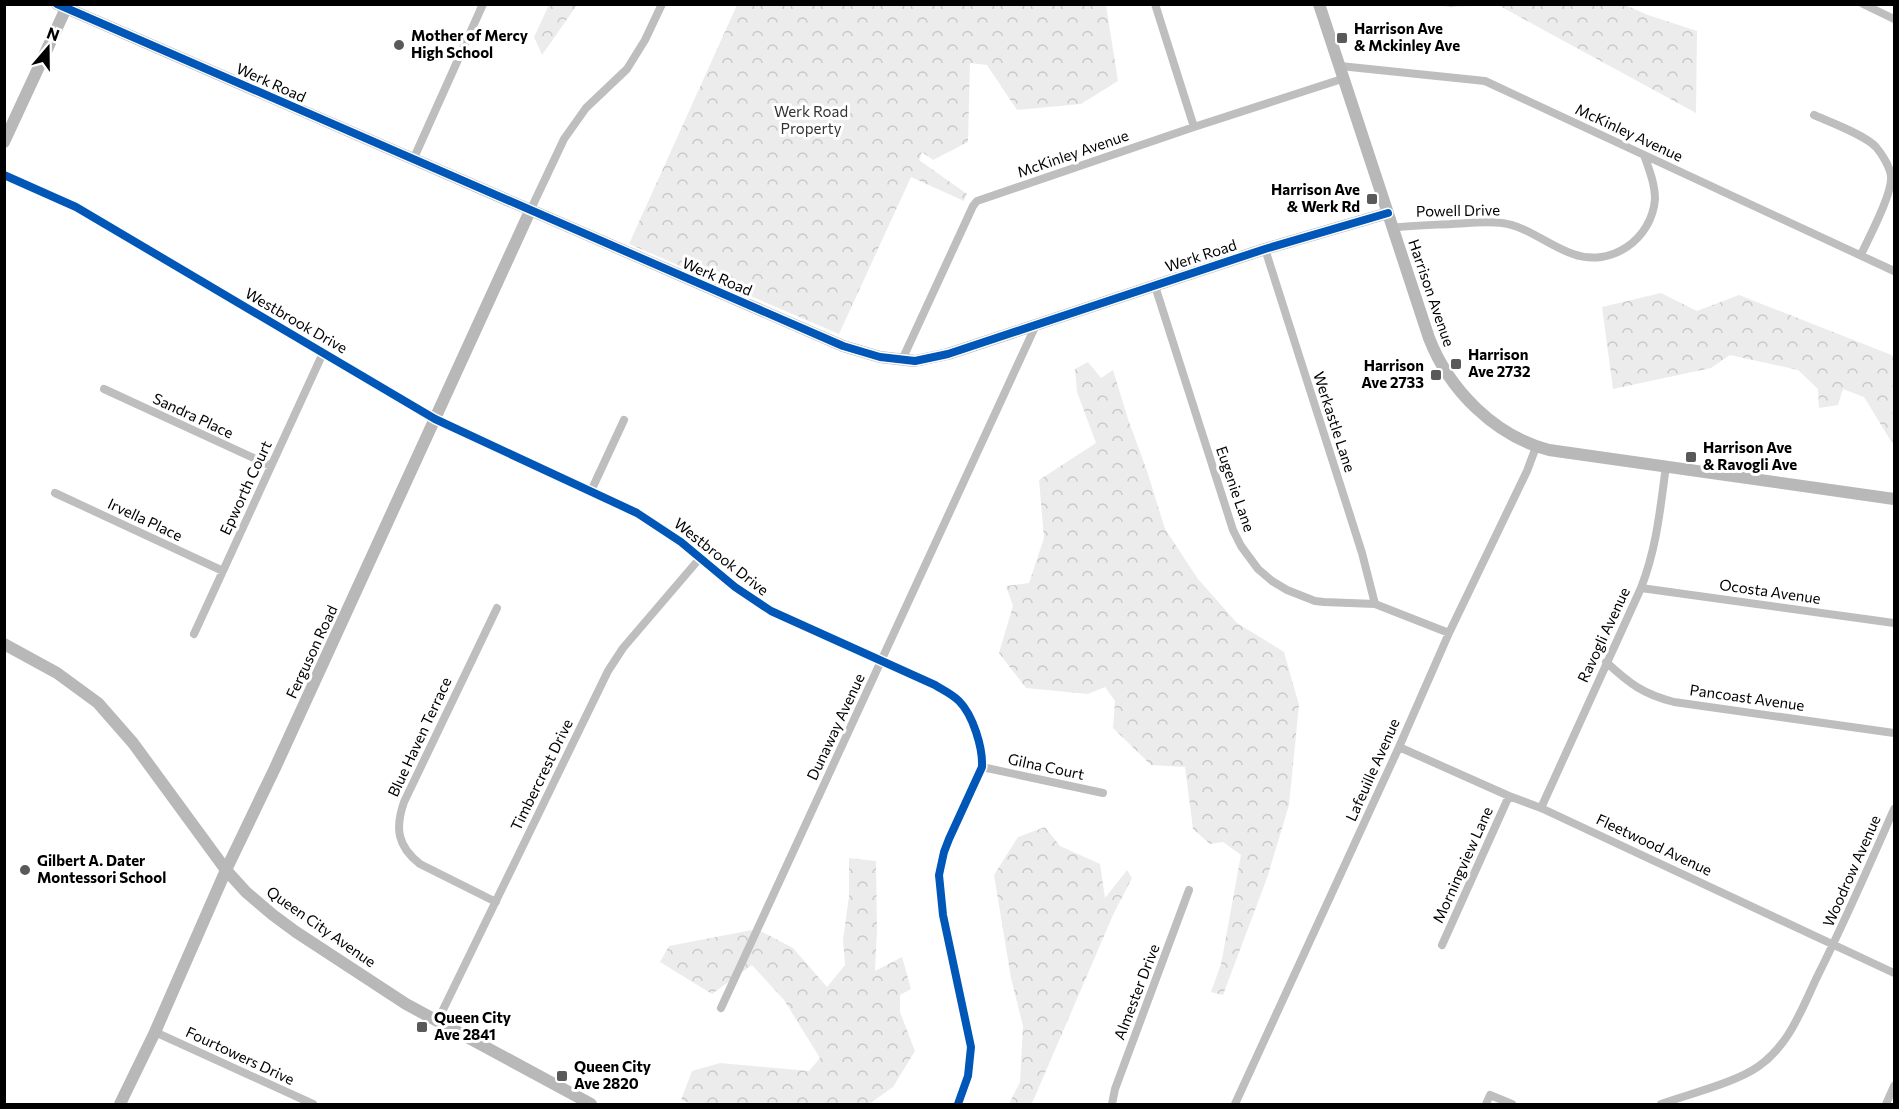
<svg xmlns="http://www.w3.org/2000/svg" width="1899" height="1109" font-family="Commissioner,sans-serif">
  <style>
    .forest { fill: url(#forest-crowns) }
    .lines { fill: none; stroke-linecap: round; stroke-linejoin: round }
    .street { stroke: #bebebe; stroke-width: 8 }
    .secondary { stroke: #b8b8b8; stroke-width: 12 }
    .cycleway-casing { stroke: #fff; stroke-width: 11 }
    .cycleway { stroke: #0057b8; stroke-width: 8 }
    .poi-dot { fill: #595959; stroke: #fff; stroke-width: 2 }
    .labels { text-anchor: middle; stroke-width: 6; stroke-linejoin: round; paint-order: stroke }
    .poi-label { font-size: 15px; font-weight: bold; fill: #000; stroke: #fff; text-anchor: start }
    .street-label { font-size: 15px; fill: #000; stroke: #fff }
    .park-label { font-size: 15px; fill: #333; stroke: #fff }
  </style>
  <defs>
    <pattern id="forest-crowns" width="20" height="18" patternUnits="userSpaceOnUse" patternTransform="scale(1.5)"><rect width="20" height="18" fill="#ececec"/><path d="M2 6a3 3 0 1 1 6 0M12 15a3 3 0 1 1 6 0" fill="none" stroke="#c9c9c9"/></pattern>
  </defs>
  <rect width="100%" height="100%" fill="#fff"/>
  <path class="forest" d="M549 5H577L542 55 534 37Z
    M737 5H1106L1118 81 1081 104 1017 110 987 65 970 63 968 142 933 160 922 152 919 160 967 194 964 201 911 177 839 334 629 244Z
    M1436 5H1625L1648 15 1697 31 1696 113 1498 5 1449 7Z
    M1661 293 1697 311 1739 295 1894 356V446L1864 397 1843 389 1838 405 1819 408 1818 389 1798 370 1730 355 1711 368 1613 389 1602 307Z
    M1088 362 1101 378 1113 370 1128 419 1147 471 1165 529 1198 579 1237 623 1284 652 1299 705 1289 805 1267 878 1223 995 1211 992 1221 964 1241 855 1223 842 1210 844 1193 829 1185 767 1151 765 1113 728 1115 701 1105 687 1088 694 1026 688 999 653 1013 606 1006 586 1029 583 1044 538 1039 480 1096 443 1077 392 1075 369Z
    M1045 827 1060 846 1100 864 1105 898 1127 870 1132 878 1113 915 1033 1101 1030 1104H1009L1020 1082 1023 1026 1011 978 994 875 1018 837Z
    M849 858 876 861 877 930 875 971 902 957 911 989 900 995V1012L915 1051 893 1087 869 1104H692L681 1100 692 1071 720 1063 809 1071 820 1058 784 1000 752 965 712 994 660 962 669 946 757 929 793 948 827 987 845 965 843 940 849 896Z"/>
  <g class="lines">
    <path class="street" d="M1155 4 1194 127
      M1863 4 1894 19
      M1340 66 1485 81 1894 271
      M1814 115C1830 122 1865 135 1876 147 1882 154 1890 167 1891 176 1893 193 1868 239 1861 255
      M413 160 483 4
      M4 175 76 207 435 419 637 513 681 542 735 587 771 611 935 685C943 690 952 694 959 701 973 715 983 748 982 767L949 839 944 852 939 875 943 915 971 1047 968 1076 958 1104
      M530 211 564 139 586 108 627 69 645 40 662 4
      M1392 228C1412 225 1432 225 1452 224 1468 223 1486 221 1502 223 1527 226 1549 246 1573 254 1611 268 1652 239 1655 199 1655 184 1649 169 1644 155
      M1265 249 1362 553 1375 604
      M1155 286 1233 530 1241 546 1258 569 1272 581 1287 590 1315 601 1324 602 1375 604 1449 633
      M902 360 973 206 977 201 1194 127 1345 78
      M104 389 271 466
      M591 491 624 420
      M55 493 223 571
      M1641 588 1894 623
      M194 634 323 353
      M1606 662C1630 684 1643 694 1674 702L1894 733
      M1399 747 1509 796 1541 808 1894 973
      M982 767 1103 793
      M1541 808 1641 588C1657 546 1660 510 1666 466
      M496 902 420 864C397 846 395 828 404 802L497 608
      M1442 945 1509 796
      M721 1008 1035 327
      M437 1022 608 671 623 648 700 558
      M155 1032 313 1104
      M1112 1104 1115 1089 1189 890
      M1235 1104 1399 747 1449 633 1527 471 1536 447
      M1486 1104 1490 1095 1512 1104
      M1661 1104C1689 1094 1735 1083 1759 1066 1790 1044 1802 1008 1818 975 1845 921 1870 864 1894 809
      M1886 1104 1894 1086"/>
    <path class="secondary" d="M57 4 843 346 880 357 915 361 948 354 1265 249 1388 213
      M1319 4 1429 338C1449 390 1495 436 1549 450L1894 499
      M4 142 68 4
      M4 644 57 673 98 703 133 743 226 870 246 892 273 915 296 932 406 1004 591 1104
      M120 1104 155 1032 226 870 275 768 530 211"/>
    <defs>
      <path id="cycleway" d="M57 4 843 346 880 357 915 361 948 354 1265 249 1388 213
        M4 175 76 207 435 419 637 513 681 542 735 587 771 611 935 685C943 690 952 694 959 701 973 715 983 748 982 767L949 839 944 852 939 875 943 915 971 1047 968 1076 958 1104"/>
    </defs>
    <use href="#cycleway" class="cycleway-casing"/>
    <use href="#cycleway" class="cycleway"/>
  </g>
  <g class="poi-dot">
    <rect x="1336" y="32" width="12" height="12" rx="3"/>
    <circle cx="399" cy="45" r="6"/>
    <rect x="1366" y="193" width="12" height="12" rx="3"/>
    <rect x="1450" y="358" width="12" height="12" rx="3"/>
    <rect x="1430" y="369" width="12" height="12" rx="3"/>
    <rect x="1685" y="451" width="12" height="12" rx="3"/>
    <circle cx="25" cy="870" r="6"/>
    <rect x="416" y="1021" width="12" height="12" rx="3"/>
    <rect x="556" y="1070" width="12" height="12" rx="3"/>
  </g>
  <g class="labels">
    <g class="poi-label">
      <text x="1354" y="34">Harrison Ave<tspan x="1354" dy="17">&amp; Mckinley Ave</tspan></text>
      <text x="411" y="41">Mother of Mercy<tspan x="411" dy="17">High School</tspan></text>
      <text x="1360" y="195" text-anchor="end">Harrison Ave<tspan x="1360" dy="17">&amp; Werk Rd</tspan></text>
      <text x="1468" y="360">Harrison<tspan x="1468" dy="17">Ave 2732</tspan></text>
      <text x="1424" y="371" text-anchor="end">Harrison<tspan x="1424" dy="17">Ave 2733</tspan></text>
      <text x="1703" y="453">Harrison Ave<tspan x="1703" dy="17">&amp; Ravogli Ave</tspan></text>
      <text x="37" y="866">Gilbert A. Dater<tspan x="37" dy="17">Montessori School</tspan></text>
      <text x="434" y="1023">Queen City<tspan x="434" dy="17">Ave 2841</tspan></text>
      <text x="574" y="1072">Queen City<tspan x="574" dy="17">Ave 2820</tspan></text>
    </g>
    <g class="street-label">
      <text transform="translate(271 83) rotate(24)" y="5">Werk Road</text>
      <text transform="translate(1629 133) rotate(25)" y="5">McKinley Avenue</text>
      <text transform="translate(1073 154) rotate(-19)" y="5">McKinley Avenue</text>
      <text transform="translate(1458 211) rotate(-1)" y="5">Powell Drive</text>
      <text transform="translate(1201 256) rotate(-18)" y="5">Werk Road</text>
      <text transform="translate(717 277) rotate(23)" y="5">Werk Road</text>
      <text transform="translate(1431 293) rotate(71)" y="5">Harrison Avenue</text>
      <text transform="translate(296 321) rotate(30)" y="5">Westbrook Drive</text>
      <text transform="translate(193 416) rotate(25)" y="5">Sandra Place</text>
      <text transform="translate(1334 422) rotate(72)" y="5">Werkastle Lane</text>
      <text transform="translate(246 488) rotate(-65)" y="5">Epworth Court</text>
      <text transform="translate(1235 489) rotate(71)" y="5">Eugenie Lane</text>
      <text transform="translate(145 520) rotate(25)" y="5">Irvella Place</text>
      <text transform="translate(721 557) rotate(38)" y="5">Westbrook Drive</text>
      <text transform="translate(1770 592) rotate(8)" y="5">Ocosta Avenue</text>
      <text transform="translate(1604 635) rotate(-65)" y="5">Ravogli Avenue</text>
      <text transform="translate(312 652) rotate(-65)" y="5">Ferguson Road</text>
      <text transform="translate(1747 698) rotate(8)" y="5">Pancoast Avenue</text>
      <text transform="translate(836 727) rotate(-65)" y="5">Dunaway Avenue</text>
      <text transform="translate(420 737) rotate(-65)" y="5">Blue Haven Terrace</text>
      <text transform="translate(1046 767) rotate(12)" y="5">Gilna Court</text>
      <text transform="translate(1373 770) rotate(-66)" y="5">Lafeuille Avenue</text>
      <text transform="translate(542 775) rotate(-64)" y="5">Timbercrest Drive</text>
      <text transform="translate(1654 845) rotate(25)" y="5">Fleetwood Avenue</text>
      <text transform="translate(1463 865) rotate(-66)" y="5">Morningview Lane</text>
      <text transform="translate(1852 871) rotate(-66)" y="5">Woodrow Avenue</text>
      <text transform="translate(321 927) rotate(35)" y="5">Queen City Avenue</text>
      <text transform="translate(1137 992) rotate(-69)" y="5">Almester Drive</text>
      <text transform="translate(240 1056) rotate(25)" y="5">Fourtowers Drive</text>
    </g>
    <g class="park-label">
      <text x="811" y="117">Werk Road<tspan x="811" dy="17">Property</tspan></text>
    </g>
  </g>
  <rect width="1899" height="1109" fill="none" stroke="#000000" stroke-width="12"/>
  <g transform="translate(48 48) rotate(20)" stroke="#ffffff" stroke-width="4.5" paint-order="stroke">
  <path d="M0-4.5L10 22L0 15L-10 22Z" fill="#000000"/>
  <text y="-9" font-size="16" font-weight="bold" text-anchor="middle" fill="#000000">N</text>
  </g>
</svg>
